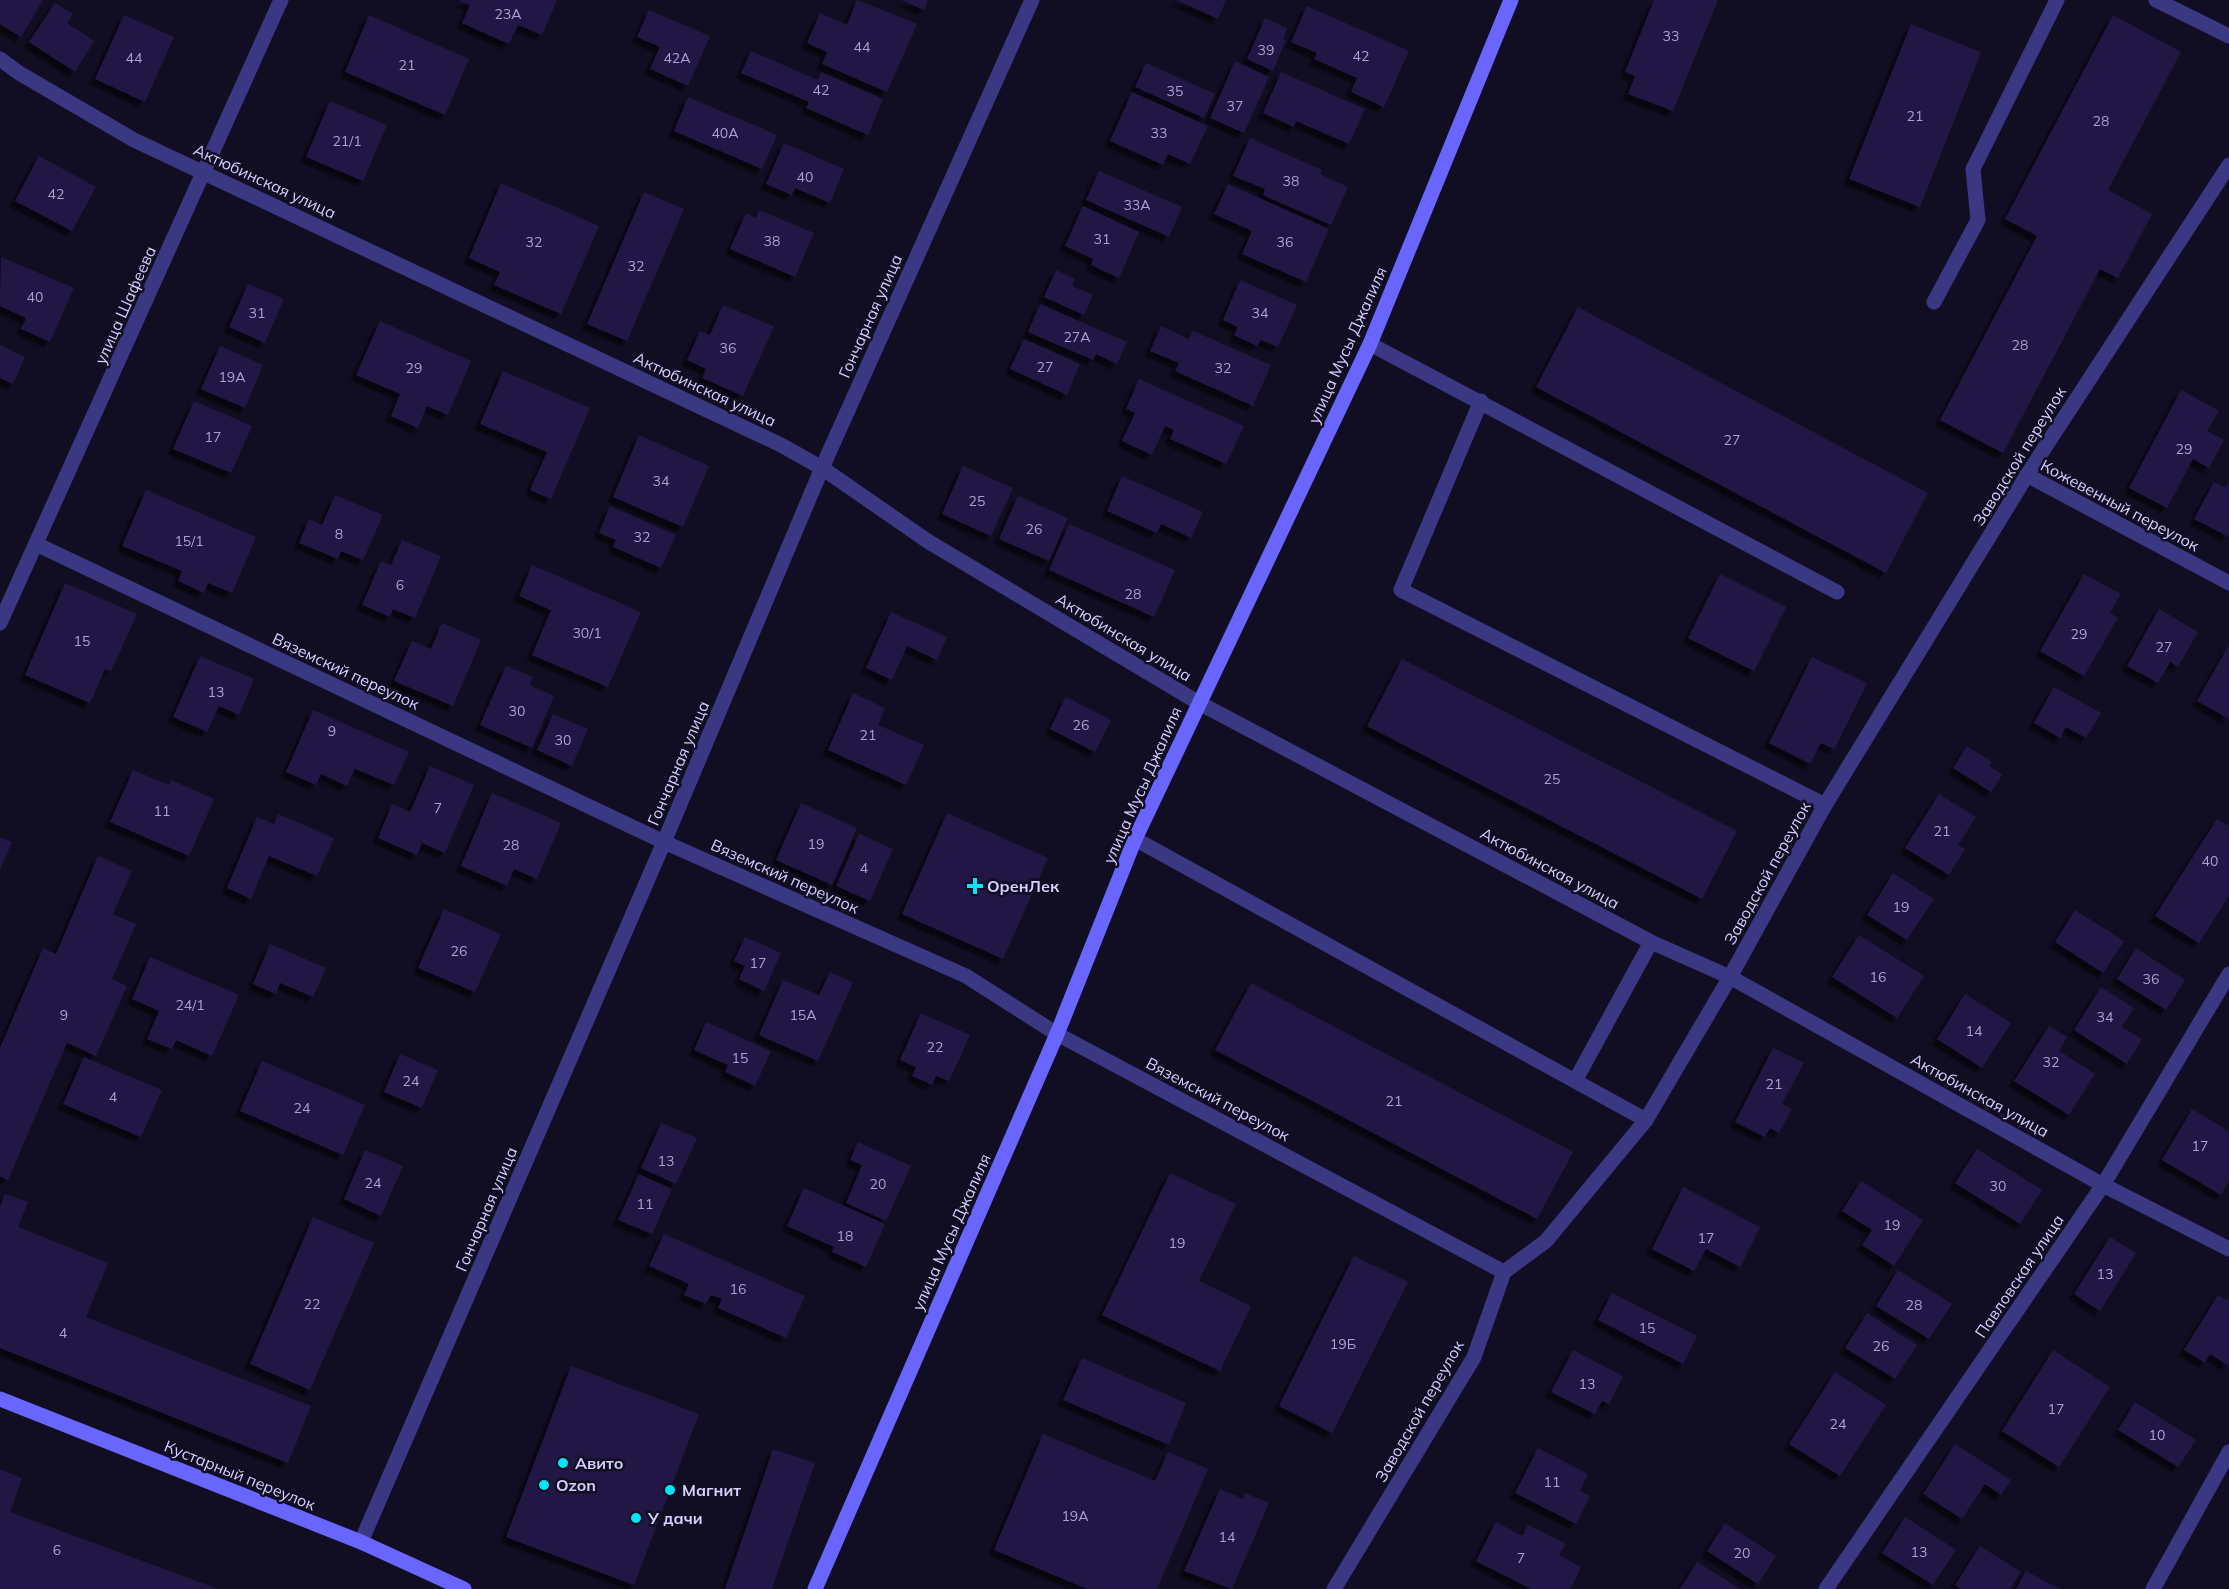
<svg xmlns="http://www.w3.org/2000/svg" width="2229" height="1589" font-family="Mulish,sans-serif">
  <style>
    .building { fill: #211944; filter: url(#shadow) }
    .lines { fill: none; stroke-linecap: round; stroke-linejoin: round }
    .lane { stroke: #3a3882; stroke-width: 15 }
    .street { stroke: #3a3882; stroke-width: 15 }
    .secondary { stroke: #6866ff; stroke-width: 15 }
    .poi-dot { fill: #00e5fa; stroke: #110e23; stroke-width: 2 }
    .labels { text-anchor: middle; stroke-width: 5; stroke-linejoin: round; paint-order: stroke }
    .number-label { font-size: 14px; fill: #a7a2d0 }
    .street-label { font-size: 16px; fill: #d4cfff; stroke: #110e23 }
    .poi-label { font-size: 16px; font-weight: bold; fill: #d4cfff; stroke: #110e23; text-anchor: start }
  </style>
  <defs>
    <filter id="shadow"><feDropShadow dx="-5.5" dy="5.5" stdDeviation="1.5" flood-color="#0009"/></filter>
  </defs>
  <rect width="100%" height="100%" fill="#110e23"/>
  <path class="building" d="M0 0H43L21 37 0 24Z
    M459 0H557L542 35 518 25 509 44 462 23 470 5Z
    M857 0 917 24 887 92 822 64 827 52 807 43 820 13 847 25Z
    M902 0H928L924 10Z
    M1176 0H1226L1218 19Z
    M1654 0H1718L1673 111 1628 94 1635 76 1625 72Z
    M55 3 73 14 67 23 94 41 75 72 29 42Z
    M1307 6 1409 51 1384 107 1351 92 1357 78 1314 59 1317 53 1291 42Z
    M649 10 710 36 688 86 650 69 660 47 637 37Z
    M124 15 174 37 145 102 95 79Z
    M369 15 469 59 445 115 345 72Z
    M2113 15 2181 52 2108 190 2152 214 2118 278 2100 269 2003 453 1940 420 2037 236 2005 219Z
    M1265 18 1287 28 1283 39 1286 40 1273 71 1247 59Z
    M1911 24 1981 52 1920 207 1849 179Z
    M751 51 818 80 821 72 883 99 868 135 806 108 809 102 741 73Z
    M1235 61 1269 77 1244 133 1210 118Z
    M1146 63 1215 94 1204 118 1135 87Z
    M1281 72 1365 109 1349 144 1296 121 1294 127 1263 113Z
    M1132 92 1208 126 1190 164 1168 154 1163 165 1110 141Z
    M688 97 777 135 762 169 674 131Z
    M330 101 387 125 363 181 306 157Z
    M1250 138 1322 170 1320 174 1348 187 1331 225 1263 195 1265 189 1233 176Z
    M784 143 844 169 830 203 795 188 792 195 766 184Z
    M39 156 96 187 72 231 15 201Z
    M1099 171 1182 207 1169 237 1086 200Z
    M501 183 599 226 561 314 494 285 500 272 469 258Z
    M1228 184 1329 229 1306 282 1242 254 1252 231 1214 214Z
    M644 192 684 209 627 341 587 324Z
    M1083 206 1139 232 1119 278 1091 265 1093 259 1065 246Z
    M759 210 814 233 795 277 730 249 746 213 756 218Z
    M1 257 74 288 50 342 21 329 26 318 0 306Z
    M1056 270 1075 279 1072 286 1093 295 1084 315 1044 297Z
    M1240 280 1297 305 1278 347 1261 340 1257 346 1234 335 1238 327 1223 320Z
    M248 284 284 299 265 343 229 327Z
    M1040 304 1127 342 1117 364 1096 354 1093 360 1028 332Z
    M723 305 774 326 743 396 702 378 706 369 687 360 700 331 710 335Z
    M1578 307 1928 493 1886 573 1536 387Z
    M380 321 471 361 448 415 427 406 418 428 391 416 400 394 356 375Z
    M1161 326 1189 339 1193 331 1271 365 1253 406 1175 371 1179 363 1150 351Z
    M1024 339 1080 364 1067 395 1010 369Z
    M0 345 25 357 13 384 0 378Z
    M220 346 263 365 245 408 201 389Z
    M503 371 590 408 551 499 530 490 547 452 480 424Z
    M1139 379 1244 426 1226 464 1170 439 1174 430 1165 426 1152 455 1122 441 1135 413 1126 409Z
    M2181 390 2219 411 2207 431 2224 440 2209 468 2193 459 2167 508 2129 488Z
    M194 401 252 426 231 473 173 449Z
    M639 435 709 466 683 527 613 497Z
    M963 466 1013 488 991 536 942 514Z
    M1122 476 1203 512 1191 538 1161 524 1157 533 1107 511Z
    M2214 482 2226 488 2229 482V537L2194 519Z
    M146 490 256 537 232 593 208 583 204 593 178 581 182 571 122 546Z
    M335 495 383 515 363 560 341 551 338 559 299 543 309 519 322 525Z
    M1018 496 1068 518 1049 561 999 539Z
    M610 506 676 535 661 568 613 547 616 540 599 533Z
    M1069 524 1175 570 1154 617 1049 570Z
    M402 540 441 556 415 618 393 609 390 617 362 605 381 561 391 565Z
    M532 565 641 612 608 687 532 655 551 610 519 596Z
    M1720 574 1786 607 1754 671 1688 638Z
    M2084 574 2121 594 2110 613 2118 618 2084 676 2040 651Z
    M65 583 137 614 111 671 105 669 90 703 25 675Z
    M2159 609 2198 632 2178 667 2170 662 2158 683 2127 666Z
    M891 612 947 637 937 660 907 646 892 680 866 668Z
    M442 623 481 640 453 706 394 681 412 641 431 649Z
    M2229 645V719L2197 701Z
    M200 656 254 679 239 715 219 706 207 732 173 717Z
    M1812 657 1867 683 1834 749 1821 743 1810 764 1769 743Z
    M1402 659 1737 831 1702 899 1367 726Z
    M506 666 533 677 529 685 554 696 532 748 480 725Z
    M2054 687 2101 713 2086 738 2066 727 2060 738 2034 723Z
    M853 693 885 708 878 725 924 745 906 785 828 750Z
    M1066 697 1111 720 1095 752 1050 729Z
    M313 710 409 752 394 785 355 769 347 786 321 774 316 785 286 772Z
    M553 714 588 729 572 766 537 750Z
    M1967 746 1992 762 1989 766 2002 775 1991 792 1953 768Z
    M430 766 474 785 445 853 422 843 417 855 378 838 392 804 410 812Z
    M133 770 169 785 171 780 214 799 189 856 110 822Z
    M492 793 561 823 537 879 514 869 507 886 461 866Z
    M1939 794 1976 817 1958 845 1965 849 1949 875 1905 848Z
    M801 803 857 828 832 885 776 860Z
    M947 813 1048 858 1003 959 902 914Z
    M278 814 334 838 317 876 269 856 251 899 227 888 257 817 274 824Z
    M2217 819 2229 826V896L2199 943 2155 916Z
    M859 834 893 849 870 901 836 886Z
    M0 837 12 842 0 870Z
    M98 856 132 871 113 914 136 924 112 979 127 986 96 1056 67 1043 8 1180 0 1176V1048L43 948 56 954Z
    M1893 873 1934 899 1907 940 1867 915Z
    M444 909 501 934 475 992 418 968Z
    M2075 910 2124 941 2103 973 2055 942Z
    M1859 935 1924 976 1897 1018 1832 977Z
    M745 937 781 953 764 991 739 979 745 966 734 961Z
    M270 944 326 968 313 997 280 983 276 994 253 984Z
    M2136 948 2185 980 2166 1010 2117 979Z
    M150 957 239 995 212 1056 176 1040 172 1049 147 1039 159 1011 132 999Z
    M830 972 853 982 818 1061 759 1035 783 980 819 995Z
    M1251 983 1573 1152 1537 1219 1215 1050Z
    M2101 987 2134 1008 2122 1027 2142 1039 2127 1064 2074 1030Z
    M1965 994 2011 1023 1982 1068 1937 1039Z
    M921 1013 970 1035 949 1081 936 1076 932 1085 912 1076 916 1067 900 1060Z
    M706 1022 771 1051 755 1086 725 1072 728 1065 694 1050Z
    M2049 1026 2067 1037 2059 1051 2095 1074 2069 1115 2014 1081Z
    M1773 1048 1804 1063 1782 1104 1792 1109 1779 1133 1770 1128 1765 1137 1735 1122Z
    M400 1054 438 1070 422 1108 384 1092Z
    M84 1057 162 1090 141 1137 63 1104Z
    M262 1061 365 1105 343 1155 240 1111Z
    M2192 1109 2229 1131V1181L2221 1195 2162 1160Z
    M661 1123 697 1138 676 1184 641 1168Z
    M858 1142 911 1166 886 1221 846 1203 862 1165 850 1160Z
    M1977 1149 2042 1190 2020 1224 1955 1183Z
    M365 1150 403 1166 381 1216 344 1199Z
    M1170 1173 1236 1204 1199 1281 1251 1306 1220 1371 1102 1315Z
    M639 1174 672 1189 652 1234 618 1220Z
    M1861 1181 1923 1220 1894 1266 1862 1245 1872 1230 1842 1211Z
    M1683 1187 1760 1227 1740 1267 1706 1249 1694 1271 1652 1249Z
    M804 1188 885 1224 866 1267 832 1252 834 1247 787 1226Z
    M5 1194 28 1202 18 1227 108 1263 86 1317 311 1406 288 1463 0 1348V1207Z
    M313 1217 374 1243 310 1390 250 1364Z
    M664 1234 805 1296 786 1338 718 1308 722 1299 711 1295 706 1304 684 1295 689 1284 649 1266Z
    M2110 1237 2136 1253 2100 1311 2074 1294Z
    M1354 1256 1408 1282 1332 1433 1279 1406Z
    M1898 1270 1952 1304 1929 1339 1876 1306Z
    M1612 1293 1697 1336 1683 1364 1598 1320Z
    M2218 1295 2229 1301V1366L2210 1354 2205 1363 2184 1350Z
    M1867 1313 1917 1345 1895 1379 1845 1348Z
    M1573 1350 1623 1376 1609 1404 1602 1401 1595 1414 1551 1392Z
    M2053 1350 2110 1387 2059 1467 2002 1431Z
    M1082 1358 1186 1403 1169 1445 1063 1400Z
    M571 1366 699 1414 634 1585 506 1537Z
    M1835 1372 1886 1405 1840 1476 1789 1444Z
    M2135 1402 2196 1440 2178 1467 2118 1430Z
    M1043 1434 1155 1481 1168 1452 1208 1469 1157 1589H1087L994 1550Z
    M1955 1444 2011 1480 2001 1495 1985 1484 1962 1519 1923 1494Z
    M1538 1448 1588 1474 1580 1491 1590 1496 1576 1524 1515 1493Z
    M773 1449 815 1463 772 1589H725Z
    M0 1469 22 1478 10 1512 218 1589H0Z
    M1220 1489 1243 1499 1245 1493 1269 1503 1232 1589 1184 1571Z
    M1905 1517 1956 1550 1933 1585 1882 1553Z
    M1496 1522 1522 1536 1528 1525 1566 1544 1559 1555 1581 1567 1570 1589H1531L1476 1561Z
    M1725 1523 1776 1556 1758 1584 1707 1551Z
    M1980 1546 2021 1572 2010 1589H1961L1955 1585Z
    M1697 1562 1740 1589H1680Z
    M2026 1571 2060 1589H2016Z"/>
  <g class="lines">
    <path class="lane" d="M1934 302 1978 220 1973 169 2057 0
      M1370 344 1837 592
      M1481 401 1401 590 1825 805
      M1135 839 1575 1081 1651 942
      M1575 1081 1646 1120"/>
    <path class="street" d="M2156 0 2229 36
      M0 59 19 73 134 140 781 445 822 468 929 542 1199 703 1651 942 1730 977 2103 1185 2229 1249
      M2027 475 2229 583
      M36 544 664 842 966 976 1057 1034 1504 1272
      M0 623 281 0
      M361 1542 664 842 822 468 1032 0
      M1334 1589 1474 1357 1504 1272 1546 1241 1646 1120 1730 977 1825 805 2027 475 2229 165
      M1826 1589 2103 1185 2229 974
      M2153 1589 2229 1452"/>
    <path class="secondary" d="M0 1399 361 1542 464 1589
      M815 1589 1057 1034 1135 839 1370 344 1511 0"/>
  </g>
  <g class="poi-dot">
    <path d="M972 877h6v6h6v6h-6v6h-6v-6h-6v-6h6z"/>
    <circle cx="563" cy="1463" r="6"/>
    <circle cx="544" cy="1485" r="6"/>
    <circle cx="670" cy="1490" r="6"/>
    <circle cx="636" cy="1518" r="6"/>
  </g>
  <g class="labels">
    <g class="number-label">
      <text x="508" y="19">23А</text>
      <text x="1671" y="41">33</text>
      <text x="862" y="52">44</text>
      <text x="1266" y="55">39</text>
      <text x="1361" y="61">42</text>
      <text x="134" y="63">44</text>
      <text x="677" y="63">42А</text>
      <text x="407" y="70">21</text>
      <text x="821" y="95">42</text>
      <text x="1175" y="96">35</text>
      <text x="1235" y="111">37</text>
      <text x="1915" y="121">21</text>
      <text x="2101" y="126">28</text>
      <text x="725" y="138">40А</text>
      <text x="1159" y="138">33</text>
      <text x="347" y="146">21/1</text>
      <text x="805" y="182">40</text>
      <text x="1291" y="186">38</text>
      <text x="56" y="199">42</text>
      <text x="1137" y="210">33А</text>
      <text x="1102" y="244">31</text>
      <text x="772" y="246">38</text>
      <text x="534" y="247">32</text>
      <text x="1285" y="247">36</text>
      <text x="636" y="271">32</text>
      <text x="35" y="302">40</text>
      <text x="257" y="318">31</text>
      <text x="1260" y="318">34</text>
      <text x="1077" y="342">27А</text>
      <text x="2020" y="350">28</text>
      <text x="728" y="353">36</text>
      <text x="1045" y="372">27</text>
      <text x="414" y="373">29</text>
      <text x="1223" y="373">32</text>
      <text x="232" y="382">19А</text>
      <text x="213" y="442">17</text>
      <text x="1732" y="445">27</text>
      <text x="2184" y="454">29</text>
      <text x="661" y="486">34</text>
      <text x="977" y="506">25</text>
      <text x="1034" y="534">26</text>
      <text x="339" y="539">8</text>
      <text x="642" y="542">32</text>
      <text x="189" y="546">15/1</text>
      <text x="400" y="590">6</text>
      <text x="1133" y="599">28</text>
      <text x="587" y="638">30/1</text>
      <text x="2079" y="639">29</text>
      <text x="82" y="646">15</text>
      <text x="2164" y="652">27</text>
      <text x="216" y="697">13</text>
      <text x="517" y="716">30</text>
      <text x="1081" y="730">26</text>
      <text x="332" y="736">9</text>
      <text x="868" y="740">21</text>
      <text x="563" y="745">30</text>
      <text x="1552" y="784">25</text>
      <text x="438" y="813">7</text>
      <text x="162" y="816">11</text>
      <text x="1942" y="836">21</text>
      <text x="816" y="849">19</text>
      <text x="511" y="850">28</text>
      <text x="2210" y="866">40</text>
      <text x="864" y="873">4</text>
      <text x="1901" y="912">19</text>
      <text x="459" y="956">26</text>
      <text x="758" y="968">17</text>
      <text x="1878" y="982">16</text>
      <text x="2151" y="984">36</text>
      <text x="190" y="1010">24/1</text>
      <text x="64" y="1020">9</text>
      <text x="803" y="1020">15А</text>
      <text x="2105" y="1022">34</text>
      <text x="1974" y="1036">14</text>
      <text x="935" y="1052">22</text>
      <text x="740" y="1063">15</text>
      <text x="2051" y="1067">32</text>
      <text x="411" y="1086">24</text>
      <text x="1774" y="1089">21</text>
      <text x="113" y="1102">4</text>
      <text x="1394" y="1106">21</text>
      <text x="302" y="1113">24</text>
      <text x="2200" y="1151">17</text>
      <text x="666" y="1166">13</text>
      <text x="373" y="1188">24</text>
      <text x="878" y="1189">20</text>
      <text x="1998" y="1191">30</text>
      <text x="645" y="1209">11</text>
      <text x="1892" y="1230">19</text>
      <text x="845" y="1241">18</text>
      <text x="1706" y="1243">17</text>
      <text x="1177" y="1248">19</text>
      <text x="2105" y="1279">13</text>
      <text x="738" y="1294">16</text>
      <text x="312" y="1309">22</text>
      <text x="1914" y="1310">28</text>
      <text x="1647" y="1333">15</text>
      <text x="63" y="1338">4</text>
      <text x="1343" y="1349">19Б</text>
      <text x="1881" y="1351">26</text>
      <text x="1587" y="1389">13</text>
      <text x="2056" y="1414">17</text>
      <text x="1838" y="1429">24</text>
      <text x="2157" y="1440">10</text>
      <text x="1552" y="1487">11</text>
      <text x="1075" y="1521">19А</text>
      <text x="1227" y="1542">14</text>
      <text x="57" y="1555">6</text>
      <text x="1919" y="1557">13</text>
      <text x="1742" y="1558">20</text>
      <text x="1521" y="1563">7</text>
    </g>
    <g class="street-label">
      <text transform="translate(265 181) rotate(25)" y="6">Актюбинская улица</text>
      <text transform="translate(125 305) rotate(-66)" y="6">улица Шафеева</text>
      <text transform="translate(870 316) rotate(-66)" y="6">Гончарная улица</text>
      <text transform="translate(1347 345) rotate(-66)" y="6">улица Мусы Джалиля</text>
      <text transform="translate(705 389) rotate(25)" y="6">Актюбинская улица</text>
      <text transform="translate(2019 456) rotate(-58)" y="6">Заводской переулок</text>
      <text transform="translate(2120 505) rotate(28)" y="6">Кожевенный переулок</text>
      <text transform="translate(1124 637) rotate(31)" y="6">Актюбинская улица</text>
      <text transform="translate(346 671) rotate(25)" y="6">Вяземский переулок</text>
      <text transform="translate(678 763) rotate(-67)" y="6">Гончарная улица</text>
      <text transform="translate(1142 785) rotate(-66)" y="6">улица Мусы Джалиля</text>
      <text transform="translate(1550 868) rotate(28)" y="6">Актюбинская улица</text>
      <text transform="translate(1767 873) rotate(-61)" y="6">Заводской переулок</text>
      <text transform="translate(785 876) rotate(24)" y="6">Вяземский переулок</text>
      <text transform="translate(1980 1095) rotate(29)" y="6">Актюбинская улица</text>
      <text transform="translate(1218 1099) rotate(28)" y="6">Вяземский переулок</text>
      <text transform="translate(486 1209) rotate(-67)" y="6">Гончарная улица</text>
      <text transform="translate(951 1232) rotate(-66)" y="6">улица Мусы Джалиля</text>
      <text transform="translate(2019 1276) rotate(-56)" y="6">Павловская улица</text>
      <text transform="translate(1419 1411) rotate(-60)" y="6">Заводской переулок</text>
      <text transform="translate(240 1475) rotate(22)" y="6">Кустарный переулок</text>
    </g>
    <g class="poi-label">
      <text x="987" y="892">ОренЛек</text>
      <text x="575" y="1469">Авито</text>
      <text x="556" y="1491">Ozon</text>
      <text x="682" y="1496">Магнит</text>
      <text x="648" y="1524">У дачи</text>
    </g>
  </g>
</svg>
